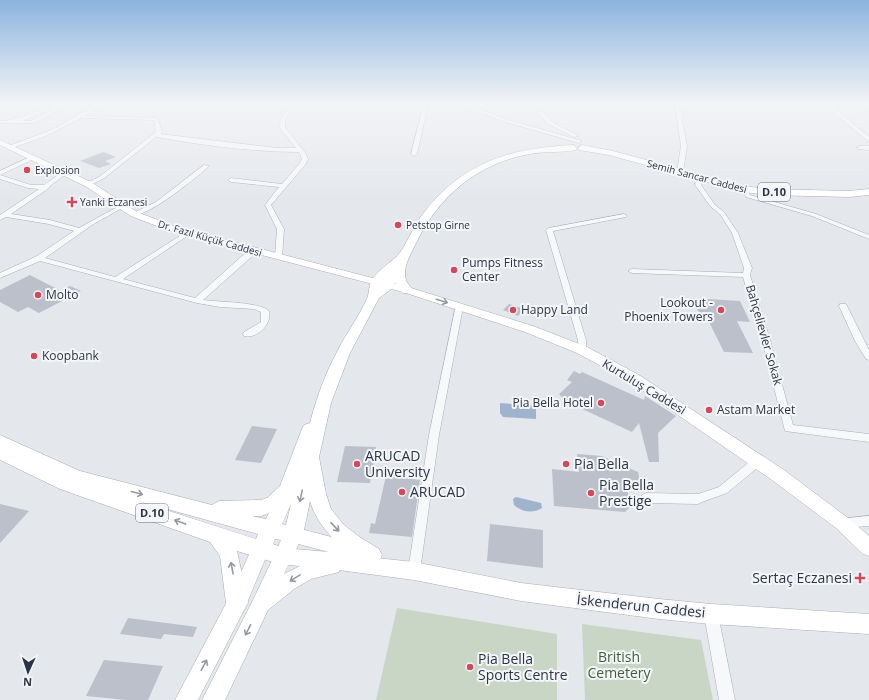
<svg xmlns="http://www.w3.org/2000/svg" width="869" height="700" font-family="'Open Sans',sans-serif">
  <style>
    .green { fill: #c9d6c5 }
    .water { fill: #9fb4cc }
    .building { fill: #bbc0ca }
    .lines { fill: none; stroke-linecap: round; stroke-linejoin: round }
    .street-casing { stroke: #a9aeb7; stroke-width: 1 }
    .secondary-casing { stroke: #a9aeb7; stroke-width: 1 }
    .primary-casing { stroke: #a3abb8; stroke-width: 1 }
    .street { fill: #f7f8fa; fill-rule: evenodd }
    .secondary { fill: #fff; fill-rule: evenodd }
    .primary { fill: #fff; fill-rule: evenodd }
    .oneway { stroke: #959aa2 }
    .poi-dot { fill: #d1495b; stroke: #f4f6f9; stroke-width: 1.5 }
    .labels { text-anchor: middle; stroke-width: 4; stroke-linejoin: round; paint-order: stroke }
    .far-poi-label { font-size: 10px; fill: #2b3445; stroke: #f4f6f9; text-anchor: start }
    .far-street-label { font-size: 10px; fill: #2b3445; stroke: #f4f6f9 }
    .shield { fill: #f4f6f9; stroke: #676e7b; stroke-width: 1 }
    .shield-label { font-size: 11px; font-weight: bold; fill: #2b3445 }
    .poi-label { font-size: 12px; fill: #2b3445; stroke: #f4f6f9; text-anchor: start }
    .street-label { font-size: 12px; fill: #2b3445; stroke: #f4f6f9 }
    .near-poi-label { font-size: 14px; fill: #2b3445; stroke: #f4f6f9; text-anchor: start }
    .near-street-label { font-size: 14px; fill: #2b3445; stroke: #f4f6f9 }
    .near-park-label { font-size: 14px; fill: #3f6138; stroke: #f4f6f9 }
  </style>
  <rect width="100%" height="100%" fill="#e4e7ec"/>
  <path class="green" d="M397 608 557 634V700H376Z
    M582 624 701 640 713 700H585Z"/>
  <path class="water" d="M500 403 536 406V419L503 417 500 413Z
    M516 497 541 503 542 508C533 514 522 512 514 505L513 499Z"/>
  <path class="building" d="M103 152 116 157 105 161 111 164 99 168 80 161Z
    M30 275 61 291 70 286 81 291 39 313 28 307 18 312 0 302V290Z
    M692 298 740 301 750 322 737 321 753 353 724 352 708 320 702 319Z
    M509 304 524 309 518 316 503 310Z
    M574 371 580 374 582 372 644 400 645 396 676 416 658 433 659 462H649L639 423 632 432 565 401 559 394 572 382 567 380Z
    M252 426 277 429 261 463 235 460Z
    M345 446 376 447 370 483 337 482Z
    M577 454 602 456 638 472 640 481 626 480 630 507 625 512 554 506 552 469 579 472Z
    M386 476 420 480 412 537 369 533 371 523 375 524Z
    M0 504 29 511 0 543Z
    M490 524 543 530V568L487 561Z
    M128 618 197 627 193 637 164 634 161 639 120 634Z
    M104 660 163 666 148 700H126L86 696Z"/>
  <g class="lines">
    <defs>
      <path id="street" d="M96 104H102L85 116 156 118 158 119 162 132 160 134 277 148H296L279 127 281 119 293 104H298L285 119V127L306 154 308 159 305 165 271 205 284 229 282 259H279L275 257 277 229 265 205 279 187 231 182 228 180 231 178 282 184 300 163 302 159 299 152C253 152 201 145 156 137L103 179 88 186 86 185V183L99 177 156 132 154 120 81 118 46 136 9 149 6 147 54 129Z
        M424 104H428L417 154 414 156 411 154Z
        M458 104H465L509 120 582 141 579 143 505 122Z
        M675 104H679L687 146 683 172 680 174 677 172 681 146Z
        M56 105 67 106 34 123H0V121C20 121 37 109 56 105ZM58 107 31 121H22L49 109Z
        M830 107H834L869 137V142L830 109Z
        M539 112H543L552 122 579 136 574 137 548 124 539 114Z
        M860 146H869V150L858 149 857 148Z
        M32 156 35 158 34 159 0 175V171Z
        M204 165 209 166C199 176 142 222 131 214L156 202Z
        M65 170 68 172 67 173 50 186 49 188 11 214 50 220 79 228 119 206 124 207 92 225 45 258 115 277 186 232H190V234L123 279 195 298 251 248H257V252L203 300C218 302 260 302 269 311 272 324 258 339 244 336L243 334 244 332 261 322V312L254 309 220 307 197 303 40 261 0 278V273L37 256 74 231 49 224 6 217 0 220V215L39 189 28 188 0 179V175L31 185H44Z
        M697 177H701V185L715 205 724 212 738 233 752 268 750 275 770 340 793 425 869 434V442L785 431 762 340 743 277 632 273 628 271 632 269 743 273 744 268 732 233 720 214 711 207 695 185Z
        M743 187 745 188 750 195 816 214 869 235V239L812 216 746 197 740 189Z
        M624 214 627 216 626 217 553 231 586 340V350L582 353 579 352 578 340 546 230 549 228Z
        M840 304H846L869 350V360L866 359 855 341 839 306Z
        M456 305H459L463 307 439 435 420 571 419 575 414 577 409 575 408 571 429 435Z
        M758 457 762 458 763 461 762 464 727 493 702 502 698 504 646 503 642 501 640 498 642 495 646 493 698 494 719 487 754 458Z
        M869 516V526L842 528 838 527 836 523 838 519Z
        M711 607 716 609 718 614 735 700H719L704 614 706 609Z"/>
      <path id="secondary" d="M0 140 91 182 137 212 176 227 411 288 533 326 587 347 639 375 784 470 848 518 869 536V556L863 554 836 528 772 480 629 381 577 353 525 332 403 292 170 231 131 216 85 186 0 145Z
        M293 527 366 546 369 552 367 557 414 562 521 583 659 599 711 604 869 614V634L711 624 659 619 521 601 414 580 339 570V572L311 579 294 589 268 610 225 700H202L252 602 277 550 283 548 329 552 287 541 284 535 287 529ZM288 565 300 566 284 574Z
        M260 542 266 544 269 550 244 610 198 700H175L230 596 254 544Z"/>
      <path id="primary" d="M573 145 577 148 576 150C561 153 545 151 530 154 478 163 439 196 416 243 411 254 402 267 406 280 407 283 411 287 413 290L411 293H403L395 283 390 290 379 298 350 353 331 403 319 457 326 494 331 509 344 525 361 538 379 549 382 555 379 561 372 564C345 554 318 529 310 501L303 535 290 562 283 565 237 551 248 603 244 610 237 613 230 610 226 603 220 556 210 542 60 489 0 460V435L80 471 212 505 219 501 261 500 267 498 280 486 302 429 304 425 310 423C316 399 325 374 337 352 346 333 360 316 368 296 369 292 369 286 371 282 377 269 394 262 401 251 410 238 415 222 426 210 465 161 513 148 573 145ZM138 501 258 534 256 539ZM291 504 286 525 282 524ZM269 513 266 519 252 516H261ZM275 539 281 540 278 546 273 544Z
        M582 145 613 151 743 186 769 189 849 191 869 189V195L849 197 769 195 743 192 609 155 579 150 578 148Z"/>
    </defs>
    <use href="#street" class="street-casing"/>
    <use href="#secondary" class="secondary-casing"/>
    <use href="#primary" class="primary-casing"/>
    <use href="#street" class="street"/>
    <use href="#secondary" class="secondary"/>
    <use href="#primary" class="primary"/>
  </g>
  <defs><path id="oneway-shaft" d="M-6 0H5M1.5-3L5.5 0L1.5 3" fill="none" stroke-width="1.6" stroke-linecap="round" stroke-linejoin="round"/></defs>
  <g class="oneway">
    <use href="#oneway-shaft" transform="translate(442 301) rotate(18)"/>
    <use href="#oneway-shaft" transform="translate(137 493) rotate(15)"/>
    <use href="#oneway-shaft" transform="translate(301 496) rotate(102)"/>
    <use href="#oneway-shaft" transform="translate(180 522) rotate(-160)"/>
    <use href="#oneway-shaft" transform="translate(335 527) rotate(47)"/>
    <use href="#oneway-shaft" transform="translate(232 568) rotate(-101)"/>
    <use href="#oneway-shaft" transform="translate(295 578) rotate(149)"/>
    <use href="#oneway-shaft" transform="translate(248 630) rotate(117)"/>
    <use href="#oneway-shaft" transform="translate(204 665) rotate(-62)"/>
  </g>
  <linearGradient id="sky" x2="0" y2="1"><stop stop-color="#8bb4dd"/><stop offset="0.51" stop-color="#f3f4f6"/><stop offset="1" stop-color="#f3f4f6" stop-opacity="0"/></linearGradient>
  <rect width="869" height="202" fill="url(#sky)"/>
  <g class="poi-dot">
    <circle cx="27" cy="170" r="4"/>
    <path d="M70 196h4v4h4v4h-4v4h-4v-4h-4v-4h4z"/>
    <circle cx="398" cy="225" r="4"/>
    <circle cx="454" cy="270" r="4"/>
    <circle cx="38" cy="295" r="4"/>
    <circle cx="513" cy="310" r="4"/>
    <circle cx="721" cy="310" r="4"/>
    <circle cx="34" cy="356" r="4"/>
    <circle cx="601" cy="403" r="4"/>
    <circle cx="709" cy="410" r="4"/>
    <circle cx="357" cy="464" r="4"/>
    <circle cx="566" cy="464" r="4"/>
    <circle cx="402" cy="492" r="4"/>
    <circle cx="591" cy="493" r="4"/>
    <path d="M858 572h4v4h4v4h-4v4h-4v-4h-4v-4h4z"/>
    <circle cx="470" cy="667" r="4"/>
  </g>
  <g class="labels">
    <g class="far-poi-label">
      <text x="35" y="174">Explosion</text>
      <text x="80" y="206">Yanki Eczanesi</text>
      <text x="406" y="229">Petstop Girne</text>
    </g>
    <g class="far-street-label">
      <text transform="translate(697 176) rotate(15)" y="4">Semih Sancar Caddesi</text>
      <text transform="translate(210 238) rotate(16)" y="4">Dr. Fazıl Küçük Caddesi</text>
    </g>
    <g class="shield">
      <rect x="758" y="183" width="32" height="18" rx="3"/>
      <rect x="136" y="504" width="32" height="18" rx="3"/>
    </g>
    <g class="shield-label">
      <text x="774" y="196">D.10</text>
      <text x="152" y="517">D.10</text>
    </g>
    <g class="poi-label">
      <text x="462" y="267">Pumps Fitness<tspan x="462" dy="14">Center</tspan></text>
      <text x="46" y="299">Molto</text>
      <text x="713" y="307" text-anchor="end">Lookout -<tspan x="713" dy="14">Phoenix Towers</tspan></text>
      <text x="521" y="314">Happy Land</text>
      <text x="42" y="360">Koopbank</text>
      <text x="593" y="407" text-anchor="end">Pia Bella Hotel</text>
      <text x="717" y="414">Astam Market</text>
    </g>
    <g class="street-label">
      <text transform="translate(764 335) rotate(74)" y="4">Bahçelievler Sokak</text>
      <text transform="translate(644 387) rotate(31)" y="4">Kurtuluş Caddesi</text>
    </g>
    <g class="near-poi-label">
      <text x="365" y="461">ARUCAD<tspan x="365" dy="16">University</tspan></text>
      <text x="574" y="469">Pia Bella</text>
      <text x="599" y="490">Pia Bella<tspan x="599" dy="16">Prestige</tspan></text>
      <text x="410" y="497">ARUCAD</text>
      <text x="852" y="583" text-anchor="end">Sertaç Eczanesi</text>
      <text x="478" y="664">Pia Bella<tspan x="478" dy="16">Sports Centre</tspan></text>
    </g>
    <g class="near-street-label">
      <text transform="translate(641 606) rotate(6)" y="5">İskenderun Caddesi</text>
    </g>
    <g class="near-park-label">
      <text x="619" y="662">British<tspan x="619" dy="16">Cemetery</tspan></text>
    </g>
  </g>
  <g transform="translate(28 672) rotate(183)" stroke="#f4f6f9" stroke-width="3" paint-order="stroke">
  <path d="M0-3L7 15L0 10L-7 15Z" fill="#2b3445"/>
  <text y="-6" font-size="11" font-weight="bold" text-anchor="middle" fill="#2b3445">N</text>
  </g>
</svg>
